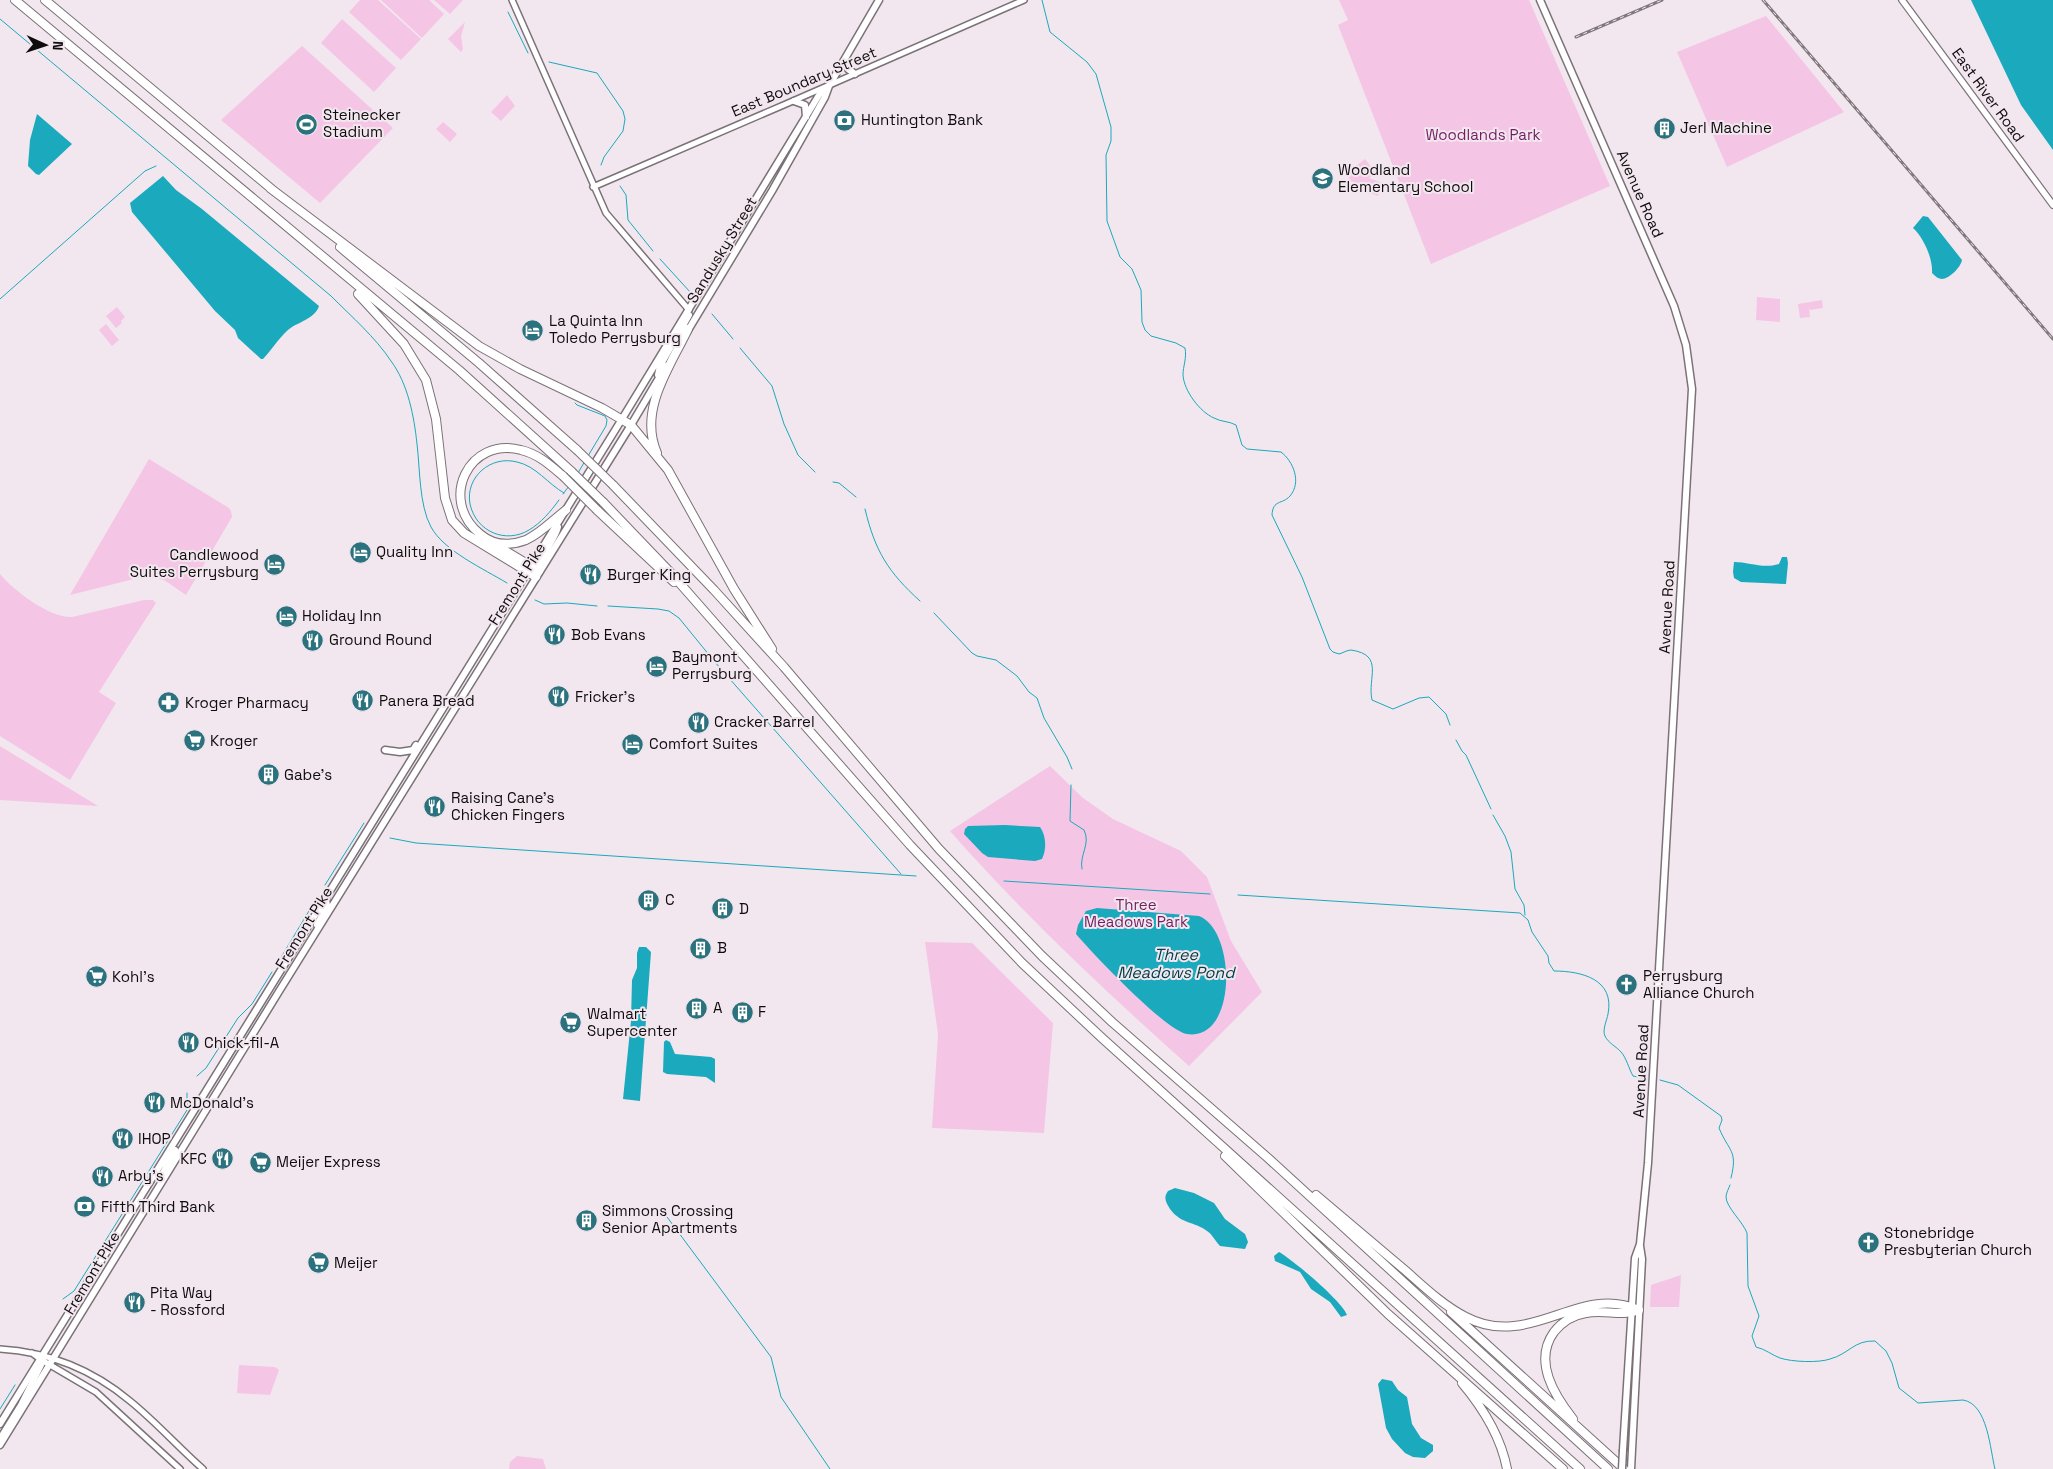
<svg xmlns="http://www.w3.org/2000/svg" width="2053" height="1469" font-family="'Space Grotesk',sans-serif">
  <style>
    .green { fill: #f5c5e6 }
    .water { fill: #1aa9bd }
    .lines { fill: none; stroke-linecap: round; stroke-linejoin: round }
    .stream { stroke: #1aa9bd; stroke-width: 1 }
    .tertiary-casing { stroke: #7b7278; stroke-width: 8 }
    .secondary-casing { stroke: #7b7278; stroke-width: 8 }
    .primary-casing { stroke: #7b7278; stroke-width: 9 }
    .trunk-casing { stroke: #7b7278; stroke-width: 9 }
    .motorway-casing { stroke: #7b7278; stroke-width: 10 }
    .tertiary { stroke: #fff; stroke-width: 5 }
    .secondary { stroke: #fff; stroke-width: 5.5 }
    .primary { stroke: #fff; stroke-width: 6 }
    .trunk { stroke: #fff; stroke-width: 6 }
    .motorway { stroke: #fff; stroke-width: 8 }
    .rail-casing { stroke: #7e777b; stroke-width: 3 }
    .rail { stroke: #f2e7ee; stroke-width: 1; stroke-dasharray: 4; stroke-linecap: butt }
    .primary-bridge-casing { stroke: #7b7278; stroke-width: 9; stroke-linecap: butt }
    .motorway-bridge-casing { stroke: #7b7278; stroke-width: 10; stroke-linecap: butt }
    .primary-bridge { stroke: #fff; stroke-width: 6 }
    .motorway-bridge { stroke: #fff; stroke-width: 8 }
    .labels { text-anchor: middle; stroke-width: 4; stroke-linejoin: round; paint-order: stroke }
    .street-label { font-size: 15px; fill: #0f0c0e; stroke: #f2e7ee }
    .poi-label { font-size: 15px; fill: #0f0c0e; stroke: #f2e7ee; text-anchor: start }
    .park-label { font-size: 15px; fill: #741e62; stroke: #f2e7ee }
    .water-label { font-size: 16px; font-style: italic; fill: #003d45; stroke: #f2e7ee }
  </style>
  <rect width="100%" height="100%" fill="#f2e7ee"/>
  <path class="green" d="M360 0H378L421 39 401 60 349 12Z
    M381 0H429L444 14 422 38Z
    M434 0H463L450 14Z
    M1339 0H1529L1610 186 1431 264 1338 25 1348 20Z
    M1766 16 1844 112 1727 167 1677 52Z
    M342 19 396 68 374 92 321 43Z
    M465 22 461 36 463 49 461 52 448 39Z
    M302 46 393 128 320 203 221 120Z
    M507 95 515 106 501 121 491 112Z
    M443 122 457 134 450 142 436 129Z
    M1365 159 1375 172 1369 178 1383 183 1378 196 1360 189 1362 185 1348 180 1352 169Z
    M1757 297 1780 299V322L1756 320Z
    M1822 300 1823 308 1810 310 1809 307 1810 317 1800 318 1798 304Z
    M117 307 125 317 121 321 122 323 116 328 106 316Z
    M106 324 119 340 112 346 99 330Z
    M149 459 229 508 231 511 232 517 186 595 164 580 146 576 70 595Z
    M0 574C14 591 50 618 72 617L144 600H153L156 603 99 692 116 703 70 780 0 736Z
    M0 746 98 806 0 800Z
    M1050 766 1083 798 1113 819 1181 851 1207 877 1231 941 1262 992 1189 1066C1106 992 1024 915 950 831Z
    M925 942 972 943 1053 1023 1044 1133 932 1128 938 1034Z
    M1681 1275 1679 1307H1650L1651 1285Z
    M239 1365 275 1367 279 1370 270 1395 237 1393Z
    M517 1456 543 1459 546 1469H509L510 1462Z"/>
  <path class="water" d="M1971 0H2053V150L2021 105Z
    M37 114 72 144 39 175 36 174 28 166 30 140Z
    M163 176 176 190 202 209 319 306C316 317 300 322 292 327 282 333 271 351 263 359H261L238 338 235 330 215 311 132 212 130 203Z
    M1923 216 1928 217 1962 260C1961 267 1949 279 1942 279 1938 279 1934 275 1932 273 1933 259 1924 238 1913 228Z
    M1782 557H1787L1788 563 1786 584 1741 582 1734 578 1733 572 1734 562C1749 562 1763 569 1779 564Z
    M1005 825 1040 827C1046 835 1047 849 1042 859L1035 861 988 857 982 853 964 834 965 829 968 826Z
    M1097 908 1199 916C1237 931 1237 1042 1187 1034 1166 1031 1092 953 1076 934L1078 925 1086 911Z
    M639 947H646L651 952 640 1101 623 1099 631 1021 632 980 637 968V953Z
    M666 1040 670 1042 675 1054 711 1057 715 1059V1083L706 1077 667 1074 663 1072 664 1042Z
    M1175 1188 1194 1193 1214 1203 1225 1219 1245 1234 1248 1242 1245 1249 1220 1246C1215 1241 1213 1235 1207 1231 1194 1221 1182 1225 1170 1209 1166 1202 1163 1198 1168 1191Z
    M1279 1252C1293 1260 1342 1301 1347 1315L1341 1317 1330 1302 1311 1289 1300 1272 1275 1261 1274 1256Z
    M1382 1379 1392 1381 1398 1390 1407 1397 1412 1424 1421 1438 1433 1445V1451L1425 1458 1413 1457 1405 1453 1392 1439 1386 1428 1378 1384Z"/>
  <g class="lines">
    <path class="stream" d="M1042 0 1050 32 1087 62 1096 74 1111 127V141L1106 155 1107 221 1120 257 1132 269 1141 290 1142 322 1145 330 1151 336 1176 343 1185 348C1187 358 1183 366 1183 375 1184 391 1200 412 1214 418 1221 422 1229 421 1236 425L1242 445 1247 449 1281 452C1293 461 1302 482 1290 496 1282 505 1273 499 1272 515L1302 577 1330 649 1333 652 1339 654C1343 653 1347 650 1351 650 1385 655 1367 678 1372 700L1393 709 1419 698 1429 697 1446 714 1450 725
      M508 12 528 53
      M0 19 331 296C352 317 375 337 391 361 408 384 414 416 417 444 420 468 419 505 431 527 444 551 484 569 507 583
      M549 62 597 73 623 111 625 119 623 131 604 157 601 165
      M620 186 626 195 628 220 653 251
      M660 259 691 293
      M0 299 145 171 156 166
      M712 314 733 339
      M740 348 772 386 784 424 798 455 815 472
      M575 403 577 405 605 416 607 420 606 426 588 456
      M578 473 585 461
      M833 482 839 483 856 497
      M563 494 569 486
      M559 500C551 511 541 523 529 530 506 544 476 532 470 504 465 477 491 455 517 462 536 466 548 484 564 493
      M865 509C875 551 888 572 920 601
      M535 600 544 604 567 603 597 606
      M608 606 658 609 669 611 679 618 714 661 901 874
      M934 613 972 653 977 656 996 660 1017 676 1029 692 1037 698 1044 718 1067 757 1072 769
      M1456 740 1462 751 1466 755 1491 809
      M1071 785 1070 821 1084 830C1091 844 1079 855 1082 869
      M1493 815 1505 836 1511 852 1515 889 1524 905 1525 915
      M390 838 416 843 916 876
      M1004 881 1210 894
      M325 885 364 823
      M1238 895 1520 913 1528 920 1532 932 1548 956 1549 963 1554 971C1581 971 1615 979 1608 1014 1607 1020 1602 1030 1605 1036 1608 1043 1617 1047 1621 1052 1626 1057 1629 1069 1633 1076L1647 1079
      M277 964 312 906
      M197 1076 206 1068 238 1018 252 1004 272 972
      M1660 1080 1678 1085 1721 1116 1722 1120 1719 1128C1729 1152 1738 1150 1731 1178
      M1730 1185C1729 1188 1726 1193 1726 1197 1726 1207 1743 1222 1747 1233L1748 1286 1759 1316 1752 1336 1756 1347C1765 1349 1772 1355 1780 1358 1792 1362 1819 1363 1830 1359 1849 1354 1854 1340 1875 1341L1886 1351 1892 1363 1899 1388 1918 1403 1963 1400C1988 1404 1990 1450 1995 1469
      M667 1217 771 1357 781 1397 830 1469
      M63 1299 74 1291 187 1110V1093
      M0 1409 15 1385"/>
    <defs>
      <path id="tertiary" d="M512 0 606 213 689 310
        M593 187 786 104 1024 0
        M0 1349C48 1352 93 1370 130 1401 156 1422 178 1447 203 1469
        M32 1353 40 1359 96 1392 180 1469"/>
      <path id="secondary" d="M1902 0 2053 205"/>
      <path id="primary" d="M1540 0 1674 306 1686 345 1692 389 1648 1163 1640 1244 1635 1258 1623 1450
        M845 59 848 69 855 74
        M794 101 805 105 806 117
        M687 332 772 191 825 97 829 86 879 0
        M658 375 660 366 689 315
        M622 419 819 95 826 88
        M631 425 666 366
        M0 1439 21 1405 43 1361V1355
        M1631 1469 1642 1259 1640 1246"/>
      <path id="trunk" d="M539 570C540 554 554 542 558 527
        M385 750 400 752 413 750 416 745
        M317 925 327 906 326 899
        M162 1175 175 1150
        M0 1424 622 419
        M0 1445 278 993 631 425"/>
      <path id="motorway" d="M15 0 459 370 572 472
        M45 0 274 191
        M270 188 479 346 520 369 602 408 631 425 668 470 734 589 772 649
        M340 247 479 363 577 450
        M358 294 404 344 426 380 436 419 445 498 452 520 464 533 536 577
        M657 453C638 410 670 367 688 329
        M563 476C550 465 538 454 521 450 469 436 438 500 480 534 493 545 510 546 526 540 541 533 553 520 566 510
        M613 485 714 590 784 667 939 849 1042 956 1112 1022 1268 1158 1608 1469
        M603 502 669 571 910 845 1022 963 1102 1038 1580 1469
        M597 510 674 582
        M494 544 539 571
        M1225 1156 1388 1314 1563 1469
        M1316 1195C1346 1220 1376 1246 1406 1271 1424 1287 1444 1306 1466 1317 1481 1325 1497 1328 1514 1326 1557 1322 1593 1290 1639 1310
        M1451 1312 1624 1469
        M1462 1383C1483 1408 1501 1437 1507 1469
        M1573 1419C1554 1395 1533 1361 1554 1332 1562 1322 1573 1315 1586 1313 1604 1309 1622 1317 1639 1310"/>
    </defs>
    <use href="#tertiary" class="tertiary-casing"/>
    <use href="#secondary" class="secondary-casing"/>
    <use href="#primary" class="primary-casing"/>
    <use href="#trunk" class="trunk-casing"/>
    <use href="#motorway" class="motorway-casing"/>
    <use href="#tertiary" class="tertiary"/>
    <use href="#secondary" class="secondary"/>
    <use href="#primary" class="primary"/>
    <use href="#trunk" class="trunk"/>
    <use href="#motorway" class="motorway"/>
    <defs>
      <path id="rail" d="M1763 0 2053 339
        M1576 37 1662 0"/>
    </defs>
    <use href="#rail" class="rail-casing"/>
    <use href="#rail" class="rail"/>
    <defs>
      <path id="primary-bridge" d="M1622 1469 1623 1450"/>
      <path id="motorway-bridge" d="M577 450 613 485
        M572 472 603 502
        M563 476 597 510"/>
    </defs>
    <use href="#primary-bridge" class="primary-bridge-casing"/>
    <use href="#motorway-bridge" class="motorway-bridge-casing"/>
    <use href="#primary-bridge" class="primary-bridge"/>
    <use href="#motorway-bridge" class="motorway-bridge"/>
  </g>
  <defs>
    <symbol id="bank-disc" viewBox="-11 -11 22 22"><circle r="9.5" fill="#2b727e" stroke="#f2e7ee"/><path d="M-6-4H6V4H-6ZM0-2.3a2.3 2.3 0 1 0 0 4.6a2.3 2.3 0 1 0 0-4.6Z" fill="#fff"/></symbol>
    <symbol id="stadium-disc" viewBox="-11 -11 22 22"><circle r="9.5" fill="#2b727e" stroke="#f2e7ee"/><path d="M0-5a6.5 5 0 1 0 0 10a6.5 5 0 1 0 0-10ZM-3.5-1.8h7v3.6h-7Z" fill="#fff"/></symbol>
    <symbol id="building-disc" viewBox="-11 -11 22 22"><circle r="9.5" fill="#2b727e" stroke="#f2e7ee"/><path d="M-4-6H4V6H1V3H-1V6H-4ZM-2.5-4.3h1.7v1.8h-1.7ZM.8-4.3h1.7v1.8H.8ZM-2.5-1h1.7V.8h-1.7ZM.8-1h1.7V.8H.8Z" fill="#fff"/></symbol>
    <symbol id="school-disc" viewBox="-11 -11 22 22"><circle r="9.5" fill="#2b727e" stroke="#f2e7ee"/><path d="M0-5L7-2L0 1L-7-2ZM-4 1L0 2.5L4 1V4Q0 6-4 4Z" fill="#fff"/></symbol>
    <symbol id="hotel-disc" viewBox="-11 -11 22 22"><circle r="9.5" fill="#2b727e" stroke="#f2e7ee"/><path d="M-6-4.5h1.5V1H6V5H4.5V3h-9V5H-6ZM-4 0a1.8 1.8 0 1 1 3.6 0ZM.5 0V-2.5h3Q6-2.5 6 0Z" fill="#fff"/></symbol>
    <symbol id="restaurant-disc" viewBox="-11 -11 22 22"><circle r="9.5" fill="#2b727e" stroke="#f2e7ee"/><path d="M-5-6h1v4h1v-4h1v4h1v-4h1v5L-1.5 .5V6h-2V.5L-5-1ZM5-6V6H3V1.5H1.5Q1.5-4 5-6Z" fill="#fff"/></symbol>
    <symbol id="pharmacy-disc" viewBox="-11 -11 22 22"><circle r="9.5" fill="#2b727e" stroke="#f2e7ee"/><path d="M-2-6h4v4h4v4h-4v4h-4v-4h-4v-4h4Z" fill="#fff"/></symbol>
    <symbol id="supermarket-disc" viewBox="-11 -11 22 22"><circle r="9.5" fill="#2b727e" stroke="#f2e7ee"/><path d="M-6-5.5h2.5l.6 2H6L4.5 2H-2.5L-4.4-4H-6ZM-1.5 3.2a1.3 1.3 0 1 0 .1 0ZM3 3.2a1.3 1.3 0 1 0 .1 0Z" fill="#fff"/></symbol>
    <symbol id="church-disc" viewBox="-11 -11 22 22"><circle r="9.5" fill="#2b727e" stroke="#f2e7ee"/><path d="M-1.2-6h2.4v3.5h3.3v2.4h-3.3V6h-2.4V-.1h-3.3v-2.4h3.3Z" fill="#fff"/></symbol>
  </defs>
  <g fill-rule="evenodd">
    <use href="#bank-disc" x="832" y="108" width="25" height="25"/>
    <use href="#stadium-disc" x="294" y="112" width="25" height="25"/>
    <use href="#building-disc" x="1652" y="116" width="25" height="25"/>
    <use href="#school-disc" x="1310" y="166" width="25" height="25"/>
    <use href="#hotel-disc" x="520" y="318" width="25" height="25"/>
    <use href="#hotel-disc" x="348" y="540" width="25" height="25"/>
    <use href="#hotel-disc" x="262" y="552" width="25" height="25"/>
    <use href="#restaurant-disc" x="578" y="562" width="25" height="25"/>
    <use href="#hotel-disc" x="274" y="604" width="25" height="25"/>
    <use href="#restaurant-disc" x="542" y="622" width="25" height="25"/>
    <use href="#restaurant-disc" x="300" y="628" width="25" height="25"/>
    <use href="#hotel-disc" x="644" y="654" width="25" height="25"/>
    <use href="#restaurant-disc" x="546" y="684" width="25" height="25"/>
    <use href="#restaurant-disc" x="350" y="688" width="25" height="25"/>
    <use href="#pharmacy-disc" x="156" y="690" width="25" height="25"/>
    <use href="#restaurant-disc" x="686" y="710" width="25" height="25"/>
    <use href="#supermarket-disc" x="182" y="728" width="25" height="25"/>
    <use href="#hotel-disc" x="620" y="732" width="25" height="25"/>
    <use href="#building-disc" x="256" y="762" width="25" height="25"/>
    <use href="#restaurant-disc" x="422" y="794" width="25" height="25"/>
    <use href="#building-disc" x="636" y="888" width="25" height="25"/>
    <use href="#building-disc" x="710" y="896" width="25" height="25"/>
    <use href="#building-disc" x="688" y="936" width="25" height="25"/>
    <use href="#supermarket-disc" x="84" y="964" width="25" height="25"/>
    <use href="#church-disc" x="1614" y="972" width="25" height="25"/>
    <use href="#building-disc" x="684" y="996" width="25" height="25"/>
    <use href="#building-disc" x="730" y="1000" width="25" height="25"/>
    <use href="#supermarket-disc" x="558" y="1010" width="25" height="25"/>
    <use href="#restaurant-disc" x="176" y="1030" width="25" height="25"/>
    <use href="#restaurant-disc" x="142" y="1090" width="25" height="25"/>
    <use href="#restaurant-disc" x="110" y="1126" width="25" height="25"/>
    <use href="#restaurant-disc" x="210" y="1146" width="25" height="25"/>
    <use href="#supermarket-disc" x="248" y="1150" width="25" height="25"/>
    <use href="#restaurant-disc" x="90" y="1164" width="25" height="25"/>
    <use href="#bank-disc" x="72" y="1194" width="25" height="25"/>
    <use href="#building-disc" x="574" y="1208" width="25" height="25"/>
    <use href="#church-disc" x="1856" y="1230" width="25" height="25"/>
    <use href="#supermarket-disc" x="306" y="1250" width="25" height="25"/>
    <use href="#restaurant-disc" x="122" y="1290" width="25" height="25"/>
  </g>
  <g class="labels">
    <g class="street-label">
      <text transform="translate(804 82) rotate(-23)" y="5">East Boundary Street</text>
      <text transform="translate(1988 95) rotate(54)" y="5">East River Road</text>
      <text transform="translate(1640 194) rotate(66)" y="5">Avenue Road</text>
      <text transform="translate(722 250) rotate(-59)" y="5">Sandusky Street</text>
      <text transform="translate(517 584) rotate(-58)" y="5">Fremont Pike</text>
      <text transform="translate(1667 607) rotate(-87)" y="5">Avenue Road</text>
      <text transform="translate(304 928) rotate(-58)" y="5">Fremont Pike</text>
      <text transform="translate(1641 1071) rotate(-87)" y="5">Avenue Road</text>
      <text transform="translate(92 1273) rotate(-59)" y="5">Fremont Pike</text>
    </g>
    <g class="poi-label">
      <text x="323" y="120">Steinecker<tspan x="323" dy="17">Stadium</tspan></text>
      <text x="861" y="125">Huntington Bank</text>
      <text x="1680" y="133">Jerl Machine</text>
      <text x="1338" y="175">Woodland<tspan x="1338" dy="17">Elementary School</tspan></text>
      <text x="549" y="326">La Quinta Inn<tspan x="549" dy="17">Toledo Perrysburg</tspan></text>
      <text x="376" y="557">Quality Inn</text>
      <text x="259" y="560" text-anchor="end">Candlewood<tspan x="259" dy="17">Suites Perrysburg</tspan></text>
      <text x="607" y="580">Burger King</text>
      <text x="302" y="621">Holiday Inn</text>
      <text x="571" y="640">Bob Evans</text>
      <text x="329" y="645">Ground Round</text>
      <text x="672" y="662">Baymont<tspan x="672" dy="17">Perrysburg</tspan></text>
      <text x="575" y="702">Fricker's</text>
      <text x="379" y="706">Panera Bread</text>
      <text x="185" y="708">Kroger Pharmacy</text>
      <text x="714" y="727">Cracker Barrel</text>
      <text x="210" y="746">Kroger</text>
      <text x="649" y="749">Comfort Suites</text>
      <text x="284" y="780">Gabe's</text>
      <text x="451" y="803">Raising Cane's<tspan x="451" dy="17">Chicken Fingers</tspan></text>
      <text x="665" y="905">C</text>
      <text x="739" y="914">D</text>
      <text x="717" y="953">B</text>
      <text x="1643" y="981">Perrysburg<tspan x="1643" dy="17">Alliance Church</tspan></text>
      <text x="112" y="982">Kohl's</text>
      <text x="713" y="1013">A</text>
      <text x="758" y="1017">F</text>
      <text x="587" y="1019">Walmart<tspan x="587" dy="17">Supercenter</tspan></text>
      <text x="204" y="1048">Chick-fil-A</text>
      <text x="170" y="1108">McDonald's</text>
      <text x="138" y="1144">IHOP</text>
      <text x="207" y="1164" text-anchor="end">KFC</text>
      <text x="276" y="1167">Meijer Express</text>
      <text x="118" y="1181">Arby's</text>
      <text x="101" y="1212">Fifth Third Bank</text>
      <text x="602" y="1216">Simmons Crossing<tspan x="602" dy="17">Senior Apartments</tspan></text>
      <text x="1884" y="1238">Stonebridge<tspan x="1884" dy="17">Presbyterian Church</tspan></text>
      <text x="334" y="1268">Meijer</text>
      <text x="150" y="1298">Pita Way<tspan x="150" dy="17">- Rossford</tspan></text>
    </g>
    <g class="park-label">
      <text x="1483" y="140">Woodlands Park</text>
      <text x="1136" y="910">Three<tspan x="1136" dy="17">Meadows Park</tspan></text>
    </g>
    <g class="water-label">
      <text x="1176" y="960">Three<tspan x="1176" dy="18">Meadows Pond</tspan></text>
    </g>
  </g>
  <g transform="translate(45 45) rotate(93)" stroke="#f2e7ee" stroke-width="4" paint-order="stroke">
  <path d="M0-4L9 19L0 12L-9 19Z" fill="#0f0c0e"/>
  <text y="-8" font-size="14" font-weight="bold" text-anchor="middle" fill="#0f0c0e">N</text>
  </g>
</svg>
